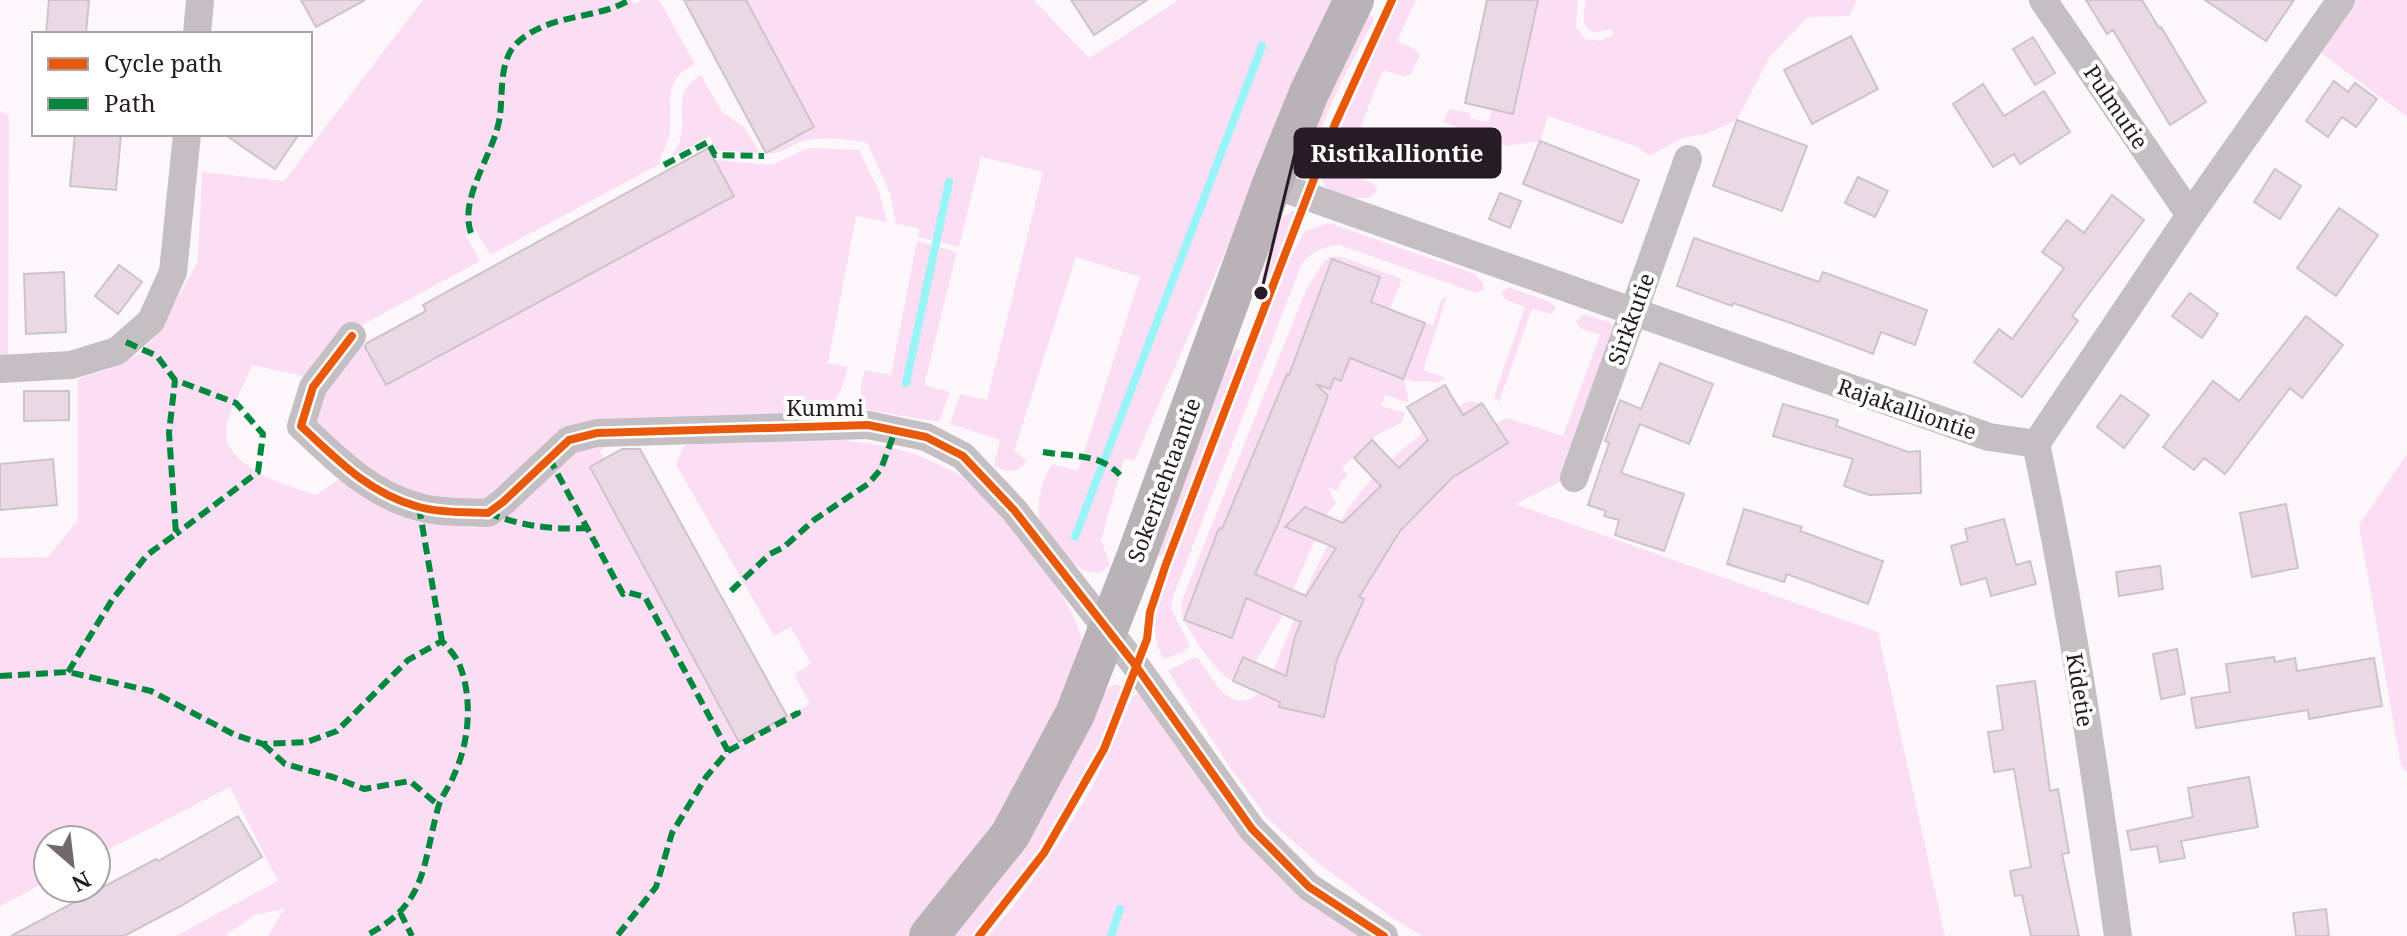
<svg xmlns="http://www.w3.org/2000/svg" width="2407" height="936" font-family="'Noto Serif',serif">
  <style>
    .green { fill: #fbdef3 }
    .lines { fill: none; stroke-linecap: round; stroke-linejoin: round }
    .stream { stroke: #99f4f8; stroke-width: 8 }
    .building { fill: #ead9e5; stroke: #cdc4ca; stroke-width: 2 }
    .street { stroke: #c3bfc2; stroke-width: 28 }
    .secondary { stroke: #b9b3b7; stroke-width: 40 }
    .quiet { stroke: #00873e; stroke-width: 6; stroke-dasharray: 12 6; stroke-linecap: butt }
    .cycleway-casing { stroke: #fff; stroke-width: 13 }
    .cycleway { stroke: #e8590c; stroke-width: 8 }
    .labels { text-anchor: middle; stroke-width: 8; stroke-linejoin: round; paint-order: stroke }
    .street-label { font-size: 22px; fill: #281c24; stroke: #fff }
    .leader { fill: none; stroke: #281c24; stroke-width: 3 }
    .callout-dot { fill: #281c24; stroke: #fff; stroke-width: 3 }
    .callout { fill: #281c24; stroke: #281c24; stroke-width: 3 }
    .callout-label { font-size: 24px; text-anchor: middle; font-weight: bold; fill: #fff }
  </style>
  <rect width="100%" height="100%" fill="#fcf7fa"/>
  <path class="green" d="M423 0H631L634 4 643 0H659L695 64C658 82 675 107 669 137 667 145 662 153 659 161L660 164 490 255 476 230 466 235 480 261 345 334 308 377 252 365C245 383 229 410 226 429 221 466 290 487 316 495L343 476 417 520 475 528 499 520 579 447 610 445 600 451 604 459 591 467 739 742 810 704 794 674 811 664 791 627 774 636 676 464 683 447 694 441C779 440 875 427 952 471 959 475 967 479 973 484 992 501 1008 525 1024 545 1049 576 1074 605 1083 644L1039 757 962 874 907 936H268L284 909 255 915 225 936H176L278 881 230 787 96 856V840H48V881L0 906V558L48 557 78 520V379L112 368 139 354 158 333 198 261 202 172 284 181Z
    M741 0H1034L1089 58 1179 0H1335L1134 461 1124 459 1101 540 1110 565 1101 573C1094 572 1089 573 1083 570 1072 563 1041 530 1039 518 1037 499 1042 479 1052 464L1078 471 1140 277 1076 257 1014 451 1027 461 1018 470 1006 471 994 466 1000 440 950 424 960 394 987 400 1043 172 981 157 959 247 918 237 919 228 896 224 890 193 867 143C848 139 827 137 808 140 792 142 783 156 766 153L814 127Z
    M1399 0H1416L1397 41 1414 49 1420 55 1411 74 1403 76 1383 70 1343 171 1372 183 1378 190 1368 198C1344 199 1314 194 1323 164Z
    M1537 0H1578L1576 27 1585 39 1601 41 1614 34 1610 29 1596 33C1581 30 1583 13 1586 0H1857L1849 16 1808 17 1769 58 1737 120 1706 134 1683 138 1649 156 1638 147 1548 116 1540 141 1507 146 1443 122 1449 109 1470 113V118L1488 122 1492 109 1513 113Z
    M2353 0H2407V117L2317 50Z
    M1368 13 1374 18 1373 22C1348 70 1317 120 1311 175L1302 166C1302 133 1352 47 1368 13Z
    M701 75 722 112 744 127 760 153 716 150 710 136 671 157C674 152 679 145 680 140 688 113 670 94 701 75Z
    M0 111 9 115 8 356H0Z
    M808 148 859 150 878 189 887 222 856 216 828 363 848 367C839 403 833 409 798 420L598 422 490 506 425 500 317 439 312 403 336 355 364 344 387 383 734 196 715 160 772 165Z
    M1293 211H1296L1272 274 1266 281 1261 279 1278 220Z
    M1329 223 1475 274 1483 283 1484 289 1476 293 1340 245C1323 246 1313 251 1302 263L1173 597 1171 608 1190 646 1182 653 1164 659C1153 642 1153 624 1157 604L1288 262 1305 231Z
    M917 241 957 252 924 385 950 392 939 422 867 410C858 394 860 386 865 370L891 375Z
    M1330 257H1342L1402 279 1390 309 1403 379 1425 323 1433 325 1441 300 1447 296 1423 370 1446 378 1437 383C1425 379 1416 384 1404 379L1409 403 1385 395 1381 406 1405 413 1401 423 1377 435 1342 468 1348 475 1341 481 1338 491 1328 488 1336 503 1325 516 1283 614 1255 663 1243 657 1233 681C1217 675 1191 635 1184 619 1181 613 1182 606 1182 600L1307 288 1324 261Z
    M1509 287 1550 302 1556 308 1552 314 1532 309 1499 402 1494 396 1525 307 1504 299 1502 292Z
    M1584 314 1611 323 1615 332 1565 479 1515 504 1878 632 1945 936H1422L1391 917 1318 863 1268 819 1231 769 1168 671 1195 657 1199 659C1217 686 1235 722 1267 685 1291 629 1312 570 1343 517 1372 469 1422 431 1468 401L1482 403 1495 424 1507 418 1563 436 1600 335 1580 328 1576 321Z
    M1236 349 1242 351 1241 357 1165 553 1162 556 1156 554 1213 389Z
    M2407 454V773L2401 765 2359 525Z
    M1115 684 1120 686 1122 693C1084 781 1036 863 972 936H949L1102 696 1109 687Z
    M1141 693 1367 936H988C1029 890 1063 838 1093 785 1108 756 1120 725 1133 696Z"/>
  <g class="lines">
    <path class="stream" d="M906 383 949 182
      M1075 537 1262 46
      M1111 936 1120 909"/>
  </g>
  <path class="building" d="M49 0H89L86 34H46Z
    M301 0H365L316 27Z
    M684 0H746L814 127 766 153Z
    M1071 0H1147L1094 35Z
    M1487 0H1538L1513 114 1465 103Z
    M2086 0H2142L2159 28 2161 27 2206 102 2170 125 2113 30 2107 34Z
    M2205 0H2294L2266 41Z
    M1851 36 1878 89 1812 124 1784 70Z
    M2033 37 2055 73 2035 85 2013 49Z
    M2334 81 2348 92 2355 83 2377 99 2356 127 2342 117 2328 137 2306 121Z
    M1983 84 2004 116 2044 91 2070 132 2020 164 2014 154 1993 167 1953 104Z
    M1737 120 1807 146 1782 211 1713 186Z
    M75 134H121L116 190 70 186Z
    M224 134H299L275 169Z
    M1540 141 1639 180 1622 223 1523 184Z
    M708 148 734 196 386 385 365 347 367 343 426 311 423 305Z
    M2275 169 2301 186 2280 219 2254 202Z
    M1858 177 1888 191 1875 217 1845 203Z
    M1500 193 1521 201 1510 228 1489 219Z
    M2112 195 2144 220 2072 316 2078 321 2022 397 1974 362 1999 329 2012 339 2064 268 2042 252 2067 220 2084 233Z
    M2339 208 2378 235 2336 296 2297 268Z
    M1694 238 1819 282 1823 272 1927 310 1915 345 1881 332 1873 354 1802 327 1733 303 1732 306 1677 286Z
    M1332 259 1380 277 1371 302 1425 323 1403 379 1350 358 1341 381 1334 378 1330 389 1316 384 1328 396 1278 524 1255 574 1306 596 1336 548 1285 527 1305 507 1343 523 1381 486 1354 458 1372 440 1399 468 1428 440 1407 407 1445 385 1463 415 1482 403 1508 443 1452 478 1400 531 1359 597 1364 599 1337 659 1324 717 1279 707 1280 702 1233 681 1243 657 1286 676 1295 636 1301 622 1246 598 1232 638 1184 620 1219 528 1222 529 1287 374 1289 375Z
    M119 265 142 282 118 314 95 296Z
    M64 272 66 332 26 334 24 274Z
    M2190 293 2218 314 2202 338 2172 316Z
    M2306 316 2343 345 2302 398 2290 388 2225 474 2204 458 2194 470 2163 447 2213 381 2239 401Z
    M1660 363 1713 384 1689 444 1640 424 1621 473 1684 494 1664 551 1615 535 1619 520 1604 516 1606 511 1588 505 1609 443 1605 441 1620 400 1641 409Z
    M24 391H69V420L24 421Z
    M2121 395 2149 415 2124 448 2097 427Z
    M1783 404 1838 420 1836 426 1908 452 1920 451 1921 493 1869 495 1844 486 1853 459 1773 436Z
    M622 449H640L787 716 739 742 590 467Z
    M53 459 57 505 0 510V464Z
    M2286 504 2298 568 2252 577 2240 513Z
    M1744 509 1802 527 1800 531 1883 561 1868 604 1787 574 1784 582 1727 564Z
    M2004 519 2016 565 2030 561 2036 584 1991 596 1986 578 1961 585 1951 546 1968 541 1965 529Z
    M2160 566 2163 589 2119 596 2116 572Z
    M2177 649 2185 694 2161 699 2153 654Z
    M2274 657 2275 662 2295 658 2297 671 2374 658 2382 706 2309 719 2308 710 2196 728 2191 698 2230 692 2226 664Z
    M2035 681 2050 791 2058 789 2069 853 2062 854 2079 936H2031L2022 895 2015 896 2010 871 2031 867 2014 769 1994 772 1988 732 2003 730 1997 686Z
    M2249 777 2258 827 2181 841 2185 858 2160 862 2157 846 2131 850 2127 831 2193 817 2188 788Z
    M238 816 262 857 181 906 124 936H11L156 859 158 861Z
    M2326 909 2329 936H2296L2293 913Z"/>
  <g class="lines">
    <path class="street" d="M2043 0 2190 215
      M197 34 200 0
      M1272 184 1989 437 2036 444 2190 215 2341 0
      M352 336 313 387 301 426C337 460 370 494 419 507 441 513 466 512 488 513L503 502 569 440 597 433 868 425 926 437 963 456 1014 510 1136 666 1252 829 1309 887 1384 936
      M0 369 71 365 117 351 151 321 173 272 187 134
      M2036 444C2071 606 2095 772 2118 936
      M1574 478 1688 159"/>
    <path class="secondary" d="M929 936 1010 835 1075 714 1137 555 1272 184 1309 93 1354 0"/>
    <path class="quiet" d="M664 165 708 142 715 155 764 156
      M471 233C458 197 496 152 500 115 503 93 499 61 516 44 539 21 572 19 602 11 612 9 621 4 631 0
      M126 342 157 356 175 380 236 403 263 434 258 472 176 534
      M1043 452C1072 457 1100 453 1120 475
      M549 458 623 594 626 592 645 597 728 751 706 777 672 833 656 887 617 936
      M419 507 442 641
      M488 513C521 526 552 530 587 528
      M731 591 770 554 784 547 814 520 868 484 881 469 895 431
      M68 672 112 600 147 555 176 534 169 433 175 380
      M0 676 68 672 151 691 235 735 263 744 307 742 337 731 408 660 442 641C448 648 457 657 460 666 473 700 469 743 454 775 450 786 441 796 438 808 422 867 427 905 365 936
      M263 744 285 764 333 777 364 789 410 781 438 805
      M728 751 798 713 797 711
      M400 912 412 936"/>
    <defs>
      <path id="cycleway" d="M352 336 313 387 301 426C337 460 370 494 419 507 441 513 466 512 488 513L503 502 569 440 597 433 868 425 926 437 963 456 1014 510 1136 666 1252 829 1309 887 1384 936
        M979 936 1044 853 1104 749 1147 639 1150 612 1166 564 1335 124 1392 0"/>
    </defs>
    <use href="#cycleway" class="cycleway-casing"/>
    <use href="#cycleway" class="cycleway"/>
  </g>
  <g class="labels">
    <g class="street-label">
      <text transform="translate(2116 107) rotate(56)" y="8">Pulmutie</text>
      <text transform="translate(1631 319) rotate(-70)" y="8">Sirkkutie</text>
      <text x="825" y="416">Kummi</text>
      <text transform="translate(1907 409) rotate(19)" y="8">Rajakalliontie</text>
      <text transform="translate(1164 480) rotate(-70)" y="8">Sokeritehtaantie</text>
      <text transform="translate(2080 690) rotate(81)" y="8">Kidetie</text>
    </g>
  </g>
  <path class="leader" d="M1261 293L1295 153"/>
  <circle class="callout-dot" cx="1261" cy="293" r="8"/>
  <rect class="callout" x="1295" y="129" width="205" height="48" rx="8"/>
  <g class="callout-label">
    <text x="1397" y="162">Ristikalliontie</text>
  </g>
  <rect x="32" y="32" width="280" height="104" fill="#ffffff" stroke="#a9a4a7" stroke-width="2"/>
  <rect x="48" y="58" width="40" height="12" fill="#e8590c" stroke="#a9a4a7" stroke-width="2"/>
  <text x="104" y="72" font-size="24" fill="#281c24">Cycle path</text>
  <rect x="48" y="98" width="40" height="12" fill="#00873e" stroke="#a9a4a7" stroke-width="2"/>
  <text x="104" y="112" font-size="24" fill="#281c24">Path</text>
  <g transform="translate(72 864) rotate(152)"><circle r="38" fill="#ffffff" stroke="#a9a4a7" stroke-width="2"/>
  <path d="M0-6L14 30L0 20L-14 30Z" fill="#72696f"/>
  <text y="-12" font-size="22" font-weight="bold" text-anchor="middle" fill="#281c24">N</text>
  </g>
</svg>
